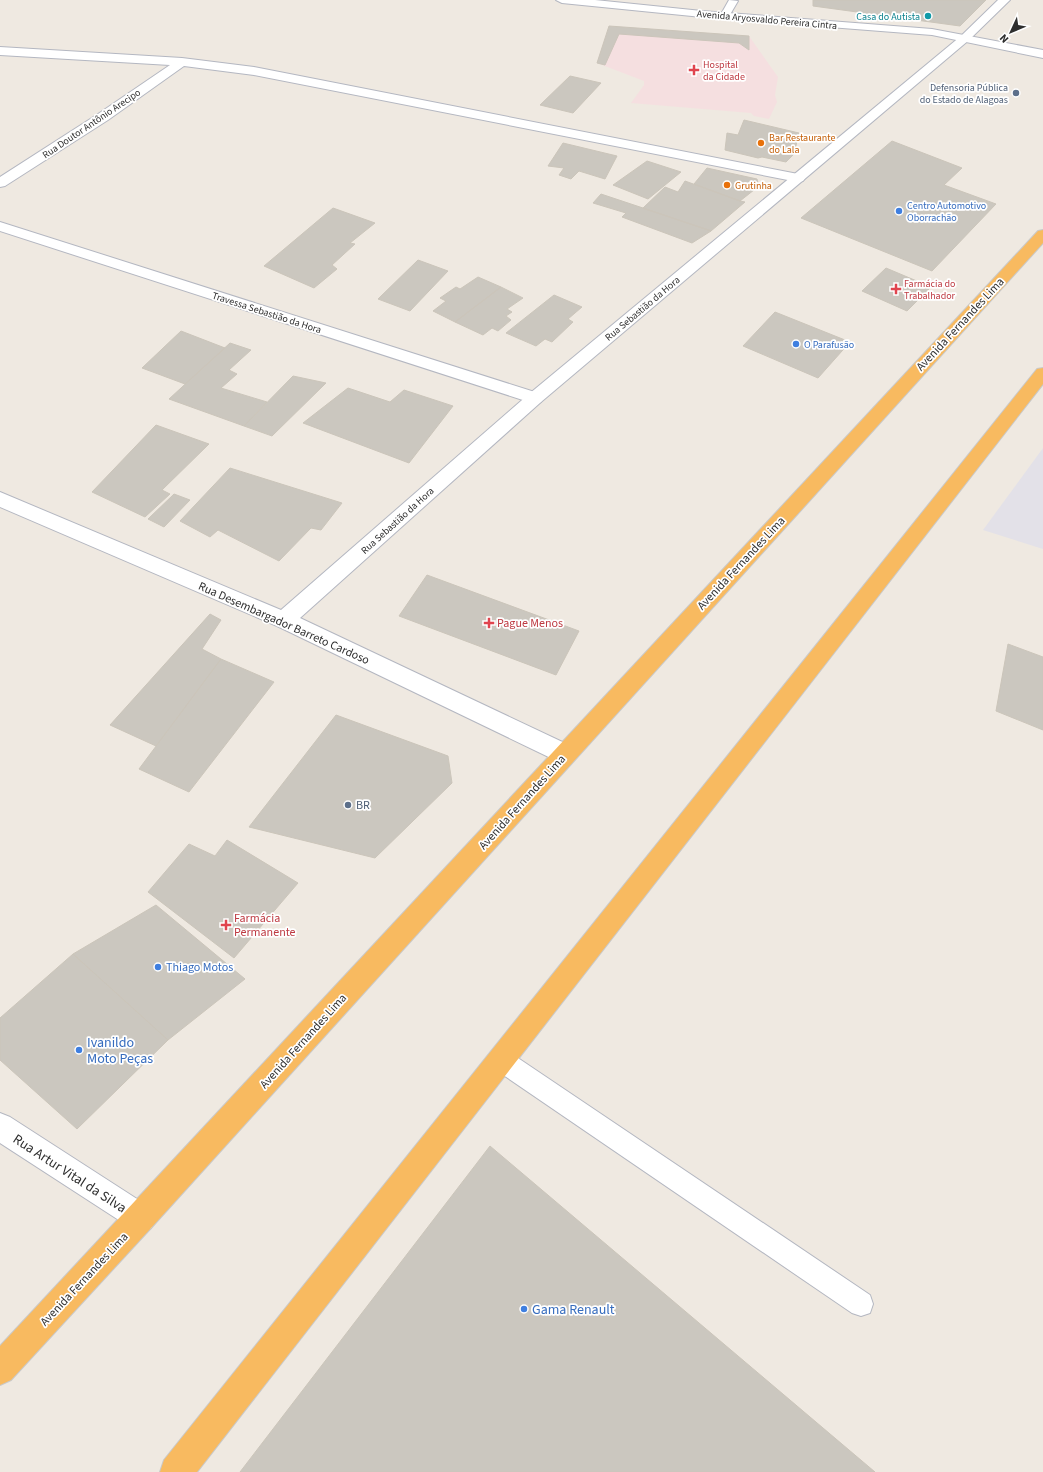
<svg xmlns="http://www.w3.org/2000/svg" width="1043" height="1472" font-family="'Source Sans 3',sans-serif">
  <style>
    .industrial { fill: #e3e1e8 }
    .medical { fill: #f5dfe0 }
    .building { fill: #cbc7bf; stroke: #cbc5ba }
    .lines { fill: none; stroke-linecap: round; stroke-linejoin: round }
    .service-casing { stroke: #b4b7c1; stroke-width: 2 }
    .minor-casing { stroke: #b4b7c1; stroke-width: 2 }
    .tertiary-casing { stroke: #b4b7c1; stroke-width: 2 }
    .secondary-casing { stroke: #b4b7c1; stroke-width: 2 }
    .trunk-casing { stroke: #c9c9c9; stroke-width: 2 }
    .service { fill: #fff; fill-rule: evenodd }
    .minor { fill: #fff; fill-rule: evenodd }
    .tertiary { fill: #fff; fill-rule: evenodd }
    .secondary { fill: #fff; fill-rule: evenodd }
    .trunk { fill: #f8ba60; fill-rule: evenodd }
    .culture-dot { fill: #0f9aa8; stroke: #fff; stroke-width: 1.5 }
    .health-dot { fill: #e0444e; stroke: #fff; stroke-width: 1.5 }
    .service-dot { fill: #5c6f8a; stroke: #fff; stroke-width: 1.5 }
    .food-dot { fill: #e8710a; stroke: #fff; stroke-width: 1.5 }
    .shop-dot { fill: #3f7fe0; stroke: #fff; stroke-width: 1.5 }
    .labels { text-anchor: middle; stroke-width: 3.5; stroke-linejoin: round; paint-order: stroke }
    .far-culture-label { font-size: 10px; fill: #0d838f; stroke: #fff; text-anchor: end }
    .far-street-label { font-size: 10px; fill: #2e2e2e; stroke: #fff }
    .far-health-label { font-size: 10px; fill: #be3a42; stroke: #fff; text-anchor: start }
    .far-service-label { font-size: 10px; fill: #4e5e75; stroke: #fff; text-anchor: end }
    .far-food-label { font-size: 10px; fill: #c56008; stroke: #fff; text-anchor: start }
    .far-shop-label { font-size: 10px; fill: #366cbe; stroke: #fff; text-anchor: start }
    .street-label { font-size: 12px; fill: #2e2e2e; stroke: #fff }
    .health-label { font-size: 12px; fill: #be3a42; stroke: #fff; text-anchor: start }
    .service-label { font-size: 12px; fill: #4e5e75; stroke: #fff; text-anchor: start }
    .shop-label { font-size: 12px; fill: #366cbe; stroke: #fff; text-anchor: start }
    .near-shop-label { font-size: 14px; fill: #366cbe; stroke: #fff; text-anchor: start }
    .near-street-label { font-size: 14px; fill: #2e2e2e; stroke: #fff }
  </style>
  <rect width="100%" height="100%" fill="#efe9e1"/>
  <path class="industrial" d="M1043 448V549L983 530Z"/>
  <path class="medical" d="M609 26 749 36 778 77 775 95 777 102 769 119 754 116 751 113 631 103 644 85V81L597 63Z"/>
  <path class="building" d="M813 0H986L960 26 813 6Z
    M609 26 749 36V50L739 43 619 34 605 65 597 63Z
    M570 76 601 83 573 113 540 105Z
    M744 120 799 133 794 154 786 162 762 157 758 158 725 150 727 133 738 135Z
    M892 141 962 168 944 185 996 204 932 271 801 218Z
    M563 143 617 156 605 179 579 171 571 179 559 175 564 168 548 166Z
    M647 161 681 172 648 199 613 185Z
    M707 168 757 179 759 186 740 201 694 184Z
    M685 181 740 201 745 202 711 231 643 208 665 187 678 192Z
    M601 194 643 208 711 231 692 243 622 217 626 213 593 203Z
    M333 208 375 223 350 243 355 244 332 265 337 269 314 288 264 266Z
    M418 260 448 271 410 311 378 299Z
    M886 268 931 287 907 311 862 291Z
    M478 277 501 287 455 322 433 311 446 301 440 298 456 287 460 289Z
    M501 287 523 298 507 309 512 312 506 316 511 320 498 331 492 328 483 335 455 322Z
    M554 295 582 307 568 319 573 322 552 342 545 339 536 346 506 333Z
    M775 312 850 342 818 378 743 346Z
    M181 331 225 348 185 384 142 368Z
    M230 343 251 350 229 370 237 374 221 388 267 402 244 426 169 399Z
    M293 376 326 383 272 436 244 426Z
    M348 388 390 402 404 390 453 406 409 463 303 423Z
    M156 425 209 444 162 490 170 494 145 517 92 492Z
    M230 468 342 503 321 530 311 528 279 561 218 530 210 537 180 521Z
    M174 494 190 500 164 527 148 519Z
    M427 575 579 631 556 675 399 616Z
    M210 614 221 620 202 649 221 659 156 746 110 725Z
    M1008 644 1043 657V730L996 711Z
    M221 659 274 682 189 792 139 769Z
    M336 715 448 756 452 783 375 858 249 827Z
    M227 840 298 883 234 958 148 892 189 844 215 856Z
    M156 905 245 979 168 1040 73 954Z
    M73 954 168 1040 77 1129 0 1060V1018Z
    M490 1146 875 1472H240Z"/>
  <g class="lines">
    <defs>
      <path id="service" d="M729 0 738 1 728 18H722L720 16Z
        M501 1049 509 1052 870 1295 873 1304 870 1313 861 1316 852 1313 493 1068 490 1060 493 1052Z"/>
      <path id="minor" d="M0 47 182 58 254 67 798 174 803 175 805 178 803 181 798 182 254 75 184 66 108 120 5 186 0 187V177L98 114 170 65 0 55Z
        M0 222 541 394 543 398 541 402 535 404 529 402 0 231Z"/>
      <path id="tertiary" d="M998 0H1010L969 40 541 402 300 618 573 747 576 754 573 761 565 764 557 761 277 626 0 507V492L281 610 529 394 961 36Z
        M0 1113 10 1117 151 1208 156 1218 151 1228 141 1233 131 1228 0 1143Z"/>
      <path id="secondary" d="M556 0H595L702 11 932 29 1043 50V58L932 35 702 17 562 3Z"/>
      <path id="trunk" d="M1043 230V243L151 1228 11 1380 0 1385V1346L1038 231Z
        M1043 368V384L197 1472H160L164 1460 1037 369Z"/>
    </defs>
    <use href="#service" class="service-casing"/>
    <use href="#minor" class="minor-casing"/>
    <use href="#tertiary" class="tertiary-casing"/>
    <use href="#secondary" class="secondary-casing"/>
    <use href="#trunk" class="trunk-casing"/>
    <use href="#service" class="service"/>
    <use href="#minor" class="minor"/>
    <use href="#tertiary" class="tertiary"/>
    <use href="#secondary" class="secondary"/>
    <use href="#trunk" class="trunk"/>
  </g>
  <circle class="culture-dot" cx="928" cy="16" r="4"/>
  <g class="health-dot">
    <path d="M692 64h4v4h4v4h-4v4h-4v-4h-4v-4h4z"/>
    <path d="M894 283h4v4h4v4h-4v4h-4v-4h-4v-4h4z"/>
    <path d="M487 617h4v4h4v4h-4v4h-4v-4h-4v-4h4z"/>
    <path d="M224 919h4v4h4v4h-4v4h-4v-4h-4v-4h4z"/>
  </g>
  <g class="service-dot">
    <circle cx="1016" cy="93" r="4"/>
    <circle cx="348" cy="805" r="4"/>
  </g>
  <g class="food-dot">
    <circle cx="761" cy="143" r="4"/>
    <circle cx="727" cy="185" r="4"/>
  </g>
  <g class="shop-dot">
    <circle cx="899" cy="211" r="4"/>
    <circle cx="796" cy="344" r="4"/>
    <circle cx="158" cy="967" r="4"/>
    <circle cx="79" cy="1050" r="4"/>
    <circle cx="524" cy="1309" r="4"/>
  </g>
  <g class="labels">
    <g class="far-culture-label">
      <text x="920" y="20">Casa do Autista</text>
    </g>
    <g class="far-street-label">
      <text transform="translate(767 19) rotate(5)" y="4">Avenida Aryosvaldo Pereira Cintra</text>
      <text transform="translate(91 123) rotate(-34)" y="4">Rua Doutor Antônio Arecipo</text>
      <text transform="translate(642 308) rotate(-40)" y="4">Rua Sebastião da Hora</text>
      <text transform="translate(267 312) rotate(18)" y="4">Travessa Sebastião da Hora</text>
      <text transform="translate(397 520) rotate(-42)" y="4">Rua Sebastião da Hora</text>
    </g>
    <g class="far-health-label">
      <text x="703" y="68">Hospital<tspan x="703" dy="12">da Cidade</tspan></text>
      <text x="904" y="287">Farmácia do<tspan x="904" dy="12">Trabalhador</tspan></text>
    </g>
    <g class="far-service-label">
      <text x="1008" y="91">Defensoria Pública<tspan x="1008" dy="12">do Estado de Alagoas</tspan></text>
    </g>
    <g class="far-food-label">
      <text x="769" y="141">Bar Restaurante<tspan x="769" dy="12">do Lala</tspan></text>
      <text x="735" y="189">Grutinha</text>
    </g>
    <g class="far-shop-label">
      <text x="907" y="209">Centro Automotivo<tspan x="907" dy="12">Oborrachão</tspan></text>
      <text x="804" y="348">O Parafusão</text>
    </g>
    <g class="street-label">
      <text transform="translate(960 324) rotate(-47)" y="4">Avenida Fernandes Lima</text>
      <text transform="translate(741 563) rotate(-47)" y="4">Avenida Fernandes Lima</text>
      <text transform="translate(284 623) rotate(24)" y="4">Rua Desembargador Barreto Cardoso</text>
      <text transform="translate(522 802) rotate(-48)" y="4">Avenida Fernandes Lima</text>
      <text transform="translate(303 1041) rotate(-48)" y="4">Avenida Fernandes Lima</text>
      <text transform="translate(84 1279) rotate(-47)" y="4">Avenida Fernandes Lima</text>
    </g>
    <g class="health-label">
      <text x="497" y="627">Pague Menos</text>
      <text x="234" y="922">Farmácia<tspan x="234" dy="14">Permanente</tspan></text>
    </g>
    <g class="service-label">
      <text x="356" y="809">BR</text>
    </g>
    <g class="shop-label">
      <text x="166" y="971">Thiago Motos</text>
    </g>
    <g class="near-shop-label">
      <text x="87" y="1047">Ivanildo<tspan x="87" dy="16">Moto Peças</tspan></text>
      <text x="532" y="1314">Gama Renault</text>
    </g>
    <g class="near-street-label">
      <text transform="translate(70 1173) rotate(33)" y="5">Rua Artur Vital da Silva</text>
    </g>
  </g>
  <g transform="translate(1011 32) rotate(226)" stroke="#ffffff" stroke-width="3" paint-order="stroke">
  <path d="M0-3L7 15L0 10L-7 15Z" fill="#2e2e2e"/>
  <text y="-6" font-size="11" font-weight="bold" text-anchor="middle" fill="#2e2e2e">N</text>
  </g>
</svg>
